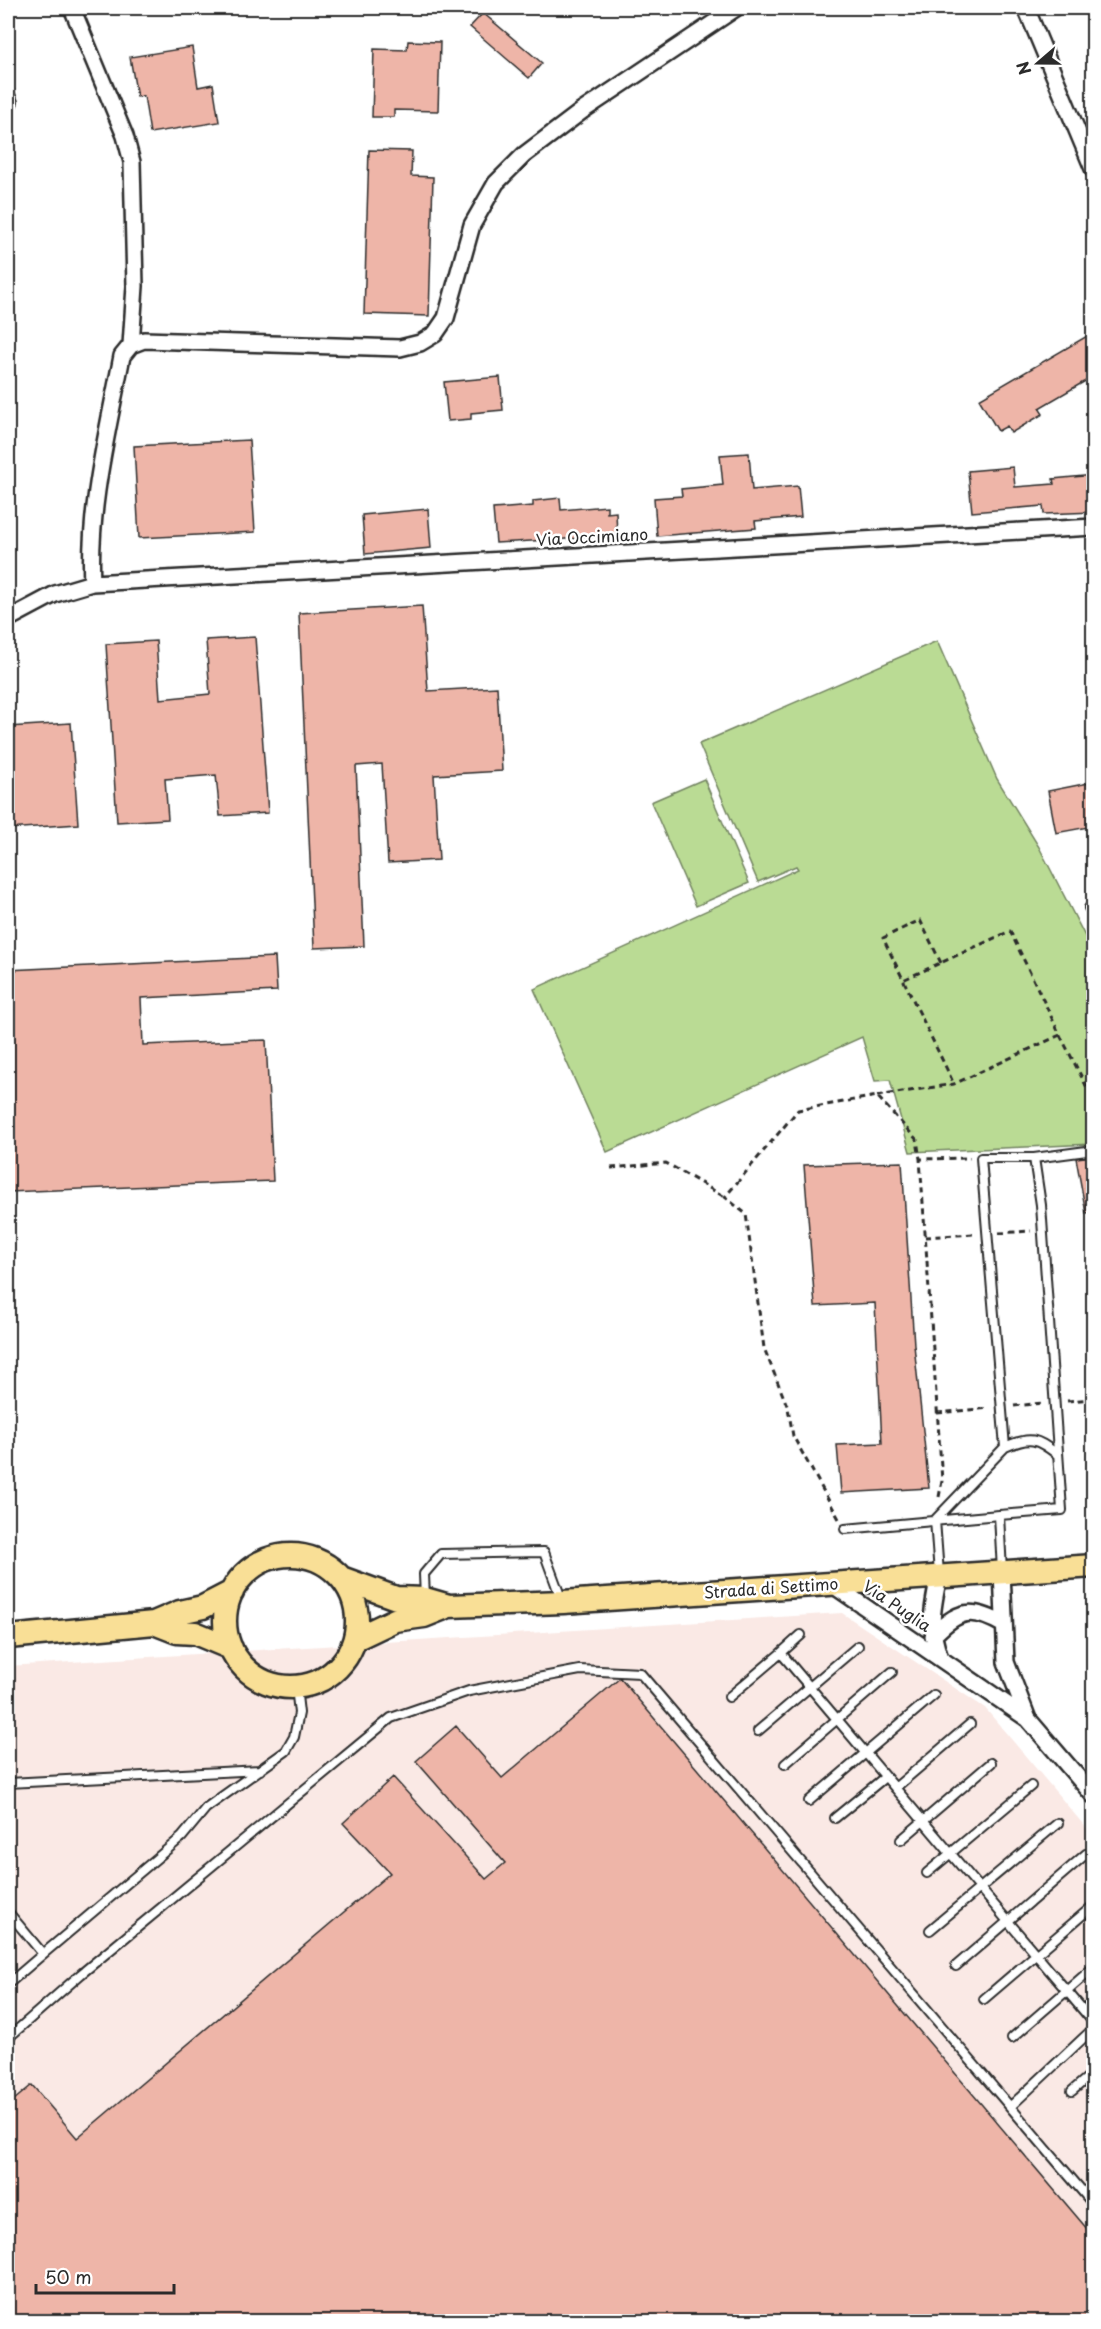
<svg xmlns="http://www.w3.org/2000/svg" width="1101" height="2329" font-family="'Playpen Sans',sans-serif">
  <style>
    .built { fill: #fae9e5 }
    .green { fill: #badb94; stroke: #728360; stroke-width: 1.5 }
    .building { fill: #eeb5a8; stroke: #2b2b2b; stroke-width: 1.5 }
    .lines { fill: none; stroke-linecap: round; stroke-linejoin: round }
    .lane-casing { stroke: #2b2b2b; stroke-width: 12 }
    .street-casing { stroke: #2b2b2b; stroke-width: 20 }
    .primary-casing { stroke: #2b2b2b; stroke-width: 27 }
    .path { stroke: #2b2b2b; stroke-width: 3; stroke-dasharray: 6 4.5; stroke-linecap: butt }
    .lane { stroke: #fff; stroke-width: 8 }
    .street { stroke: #fff; stroke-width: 15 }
    .primary { stroke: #f9df96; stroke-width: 22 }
    .labels { text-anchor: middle; stroke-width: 5; stroke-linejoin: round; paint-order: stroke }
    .street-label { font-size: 16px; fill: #2b2b2b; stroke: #fff }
  </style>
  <rect width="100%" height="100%" fill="#fff"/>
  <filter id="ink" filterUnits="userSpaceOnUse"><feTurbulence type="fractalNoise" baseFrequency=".0167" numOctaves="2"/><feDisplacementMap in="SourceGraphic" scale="12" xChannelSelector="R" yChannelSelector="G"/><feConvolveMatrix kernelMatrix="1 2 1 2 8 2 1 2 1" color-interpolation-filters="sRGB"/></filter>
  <g filter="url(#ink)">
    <path class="built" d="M842 1613 985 1708 1093 1836V2321L8 2322V1666Z"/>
    <path class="green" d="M937 641 997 779 1039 847 1093 952V1144L910 1152 890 1080 875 1081 862 1037 607 1152 534 989 798 869 796 866 758 882 699 744Z
      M704 779 749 883 696 906 651 802Z"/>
    <path class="building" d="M483 13 542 63 529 78 470 27Z
      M408 41 440 42 438 111 394 110V117H372L374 49 407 50Z
      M192 47 198 87 213 84 219 122 150 133 144 96 137 97 130 57Z
      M369 150 412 151 411 176 433 177 429 316 364 314Z
      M1094 332V376L1039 408 1043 414 1011 433 1007 426 998 431 979 399Z
      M500 377 503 410 471 413V419L448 421 444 382Z
      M249 440 255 532 139 538 134 446Z
      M749 453 752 490 798 486 801 517 755 521 756 528 657 536 654 498 682 496 681 489 723 485 720 455Z
      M1013 467 1015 487 1054 484 1053 479 1094 475V512L1044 514 1043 506 972 512 968 471Z
      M560 498 561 510 607 506V513L616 512 617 536 496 543 493 509 533 506V501Z
      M428 509 431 548 365 554 362 515Z
      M422 606 428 691 497 687 502 771 434 775 439 860 388 863 382 764 356 766 364 946 314 948 299 613Z
      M255 637 268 813 220 816 216 775 165 779 168 819 117 822 106 644 156 641 160 699 210 694 206 640Z
      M71 723 78 824 8 829V727Z
      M1094 782V826L1056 833 1048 791Z
      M275 957 277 991 141 998 143 1045 266 1040 273 1181 8 1192V970Z
      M1094 1156V1212L1086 1213 1076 1158Z
      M902 1162 914 1345 929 1488 841 1493 837 1445 882 1443 875 1303 815 1306 804 1165Z
      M620 1678 1094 2237V2322H8V2105L32 2085 77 2138 390 1873 343 1823 393 1777 486 1879 505 1863 416 1761 456 1726 502 1778Z"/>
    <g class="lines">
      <defs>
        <path id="lane" d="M8 89 13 102 8 113
          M1089 908 1094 907
          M1034 1158 1094 1150
          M1005 1447C1030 1436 1037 1438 1058 1455
          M845 1529 999 1515
          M939 1574 935 1520 1005 1447 981 1158H1034L1041 1205 1062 1510 999 1515 1002 1571
          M425 1598 424 1574 441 1554 544 1552 562 1601
          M801 1635 781 1653 1094 2023
          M729 1697 781 1653
          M758 1731 858 1646
          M785 1764 892 1672
          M8 1783 260 1770
          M895 1788 970 1724
          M809 1801 934 1695
          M835 1818 885 1777
          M901 1840 991 1763
          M927 1873 1031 1786
          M8 1912 43 1954 8 1984
          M930 1930 1058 1823
          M43 1954 182 1837 206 1808 286 1751 294 1737 299 1713 296 1687
          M956 1966 1086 1854
          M984 1999 1094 1905
          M8 2038 81 1974 391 1718 469 1691 580 1670 640 1673 1094 2205
          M1012 2038 1094 1967
          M1072 2091 1094 2072
          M1011 2106 1094 2028"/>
        <path id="street" d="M72 8 125 136 132 162 135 286 131 345
          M1026 8 1094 171
          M92 583 1094 527
          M8 619 55 594 92 583C88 507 108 431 122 356L131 345 144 340 400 348 420 343 435 334 446 318 472 225 496 183 524 155 582 111 736 8
          M1002 1572 1006 1662 1028 1719
          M939 1576C932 1610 928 1625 940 1658
          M833 1585 1028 1719 1094 1796
          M933 1636C958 1610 971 1606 1004 1625"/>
        <path id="primary" d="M225 1621a66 66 0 1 1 132 0a66 66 0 1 1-132 0Z
          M344 1579 396 1598 425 1599 449 1606 563 1602 1094 1566
          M154 1623 177 1632 195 1633 231 1648
          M8 1637 154 1623 180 1612 203 1607 232 1592
          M355 1639 395 1620 424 1616 449 1606"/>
      </defs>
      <use href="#lane" class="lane-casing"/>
      <use href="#street" class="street-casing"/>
      <use href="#primary" class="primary-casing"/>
      <path class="path" d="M941 963 920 920 883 938 954 1084
        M1060 1035 1094 1101
        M877 1096 954 1084 1060 1035 1010 931 903 980
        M611 1168 666 1163 725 1197
        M999 1233 1031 1231
        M925 1237 974 1234
        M1067 1401 1094 1399
        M1014 1406 1043 1403
        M937 1413 989 1408
        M939 1497 942 1481 920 1159 970 1158
        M839 1519 793 1436 788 1408 764 1348 746 1214 725 1197 798 1110 877 1096 917 1140 920 1159"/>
      <use href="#lane" class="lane"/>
      <use href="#street" class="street"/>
      <use href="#primary" class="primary"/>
    </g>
  </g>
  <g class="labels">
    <g class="street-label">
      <text transform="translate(592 537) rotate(-3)" y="6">Via Occimiano</text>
      <text transform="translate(771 1588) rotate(-4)" y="6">Strada di Settimo</text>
      <text transform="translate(897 1606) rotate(34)" y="6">Via Puglia</text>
    </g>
  </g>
  <rect width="1101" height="2329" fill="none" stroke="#fff" stroke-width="30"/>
  <rect x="15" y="15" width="1071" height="2299" fill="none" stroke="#2b2b2b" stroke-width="2" filter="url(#ink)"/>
  <g transform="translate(1038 63) rotate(250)" stroke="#ffffff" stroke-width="4.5" paint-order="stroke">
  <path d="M0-4.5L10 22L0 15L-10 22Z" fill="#2b2b2b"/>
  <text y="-9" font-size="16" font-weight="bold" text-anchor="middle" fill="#2b2b2b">N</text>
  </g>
  <path d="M36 2284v9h138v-9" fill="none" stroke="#2b2b2b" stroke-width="3"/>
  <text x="45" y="2284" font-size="18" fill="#2b2b2b" stroke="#ffffff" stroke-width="4.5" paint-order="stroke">50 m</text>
</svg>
